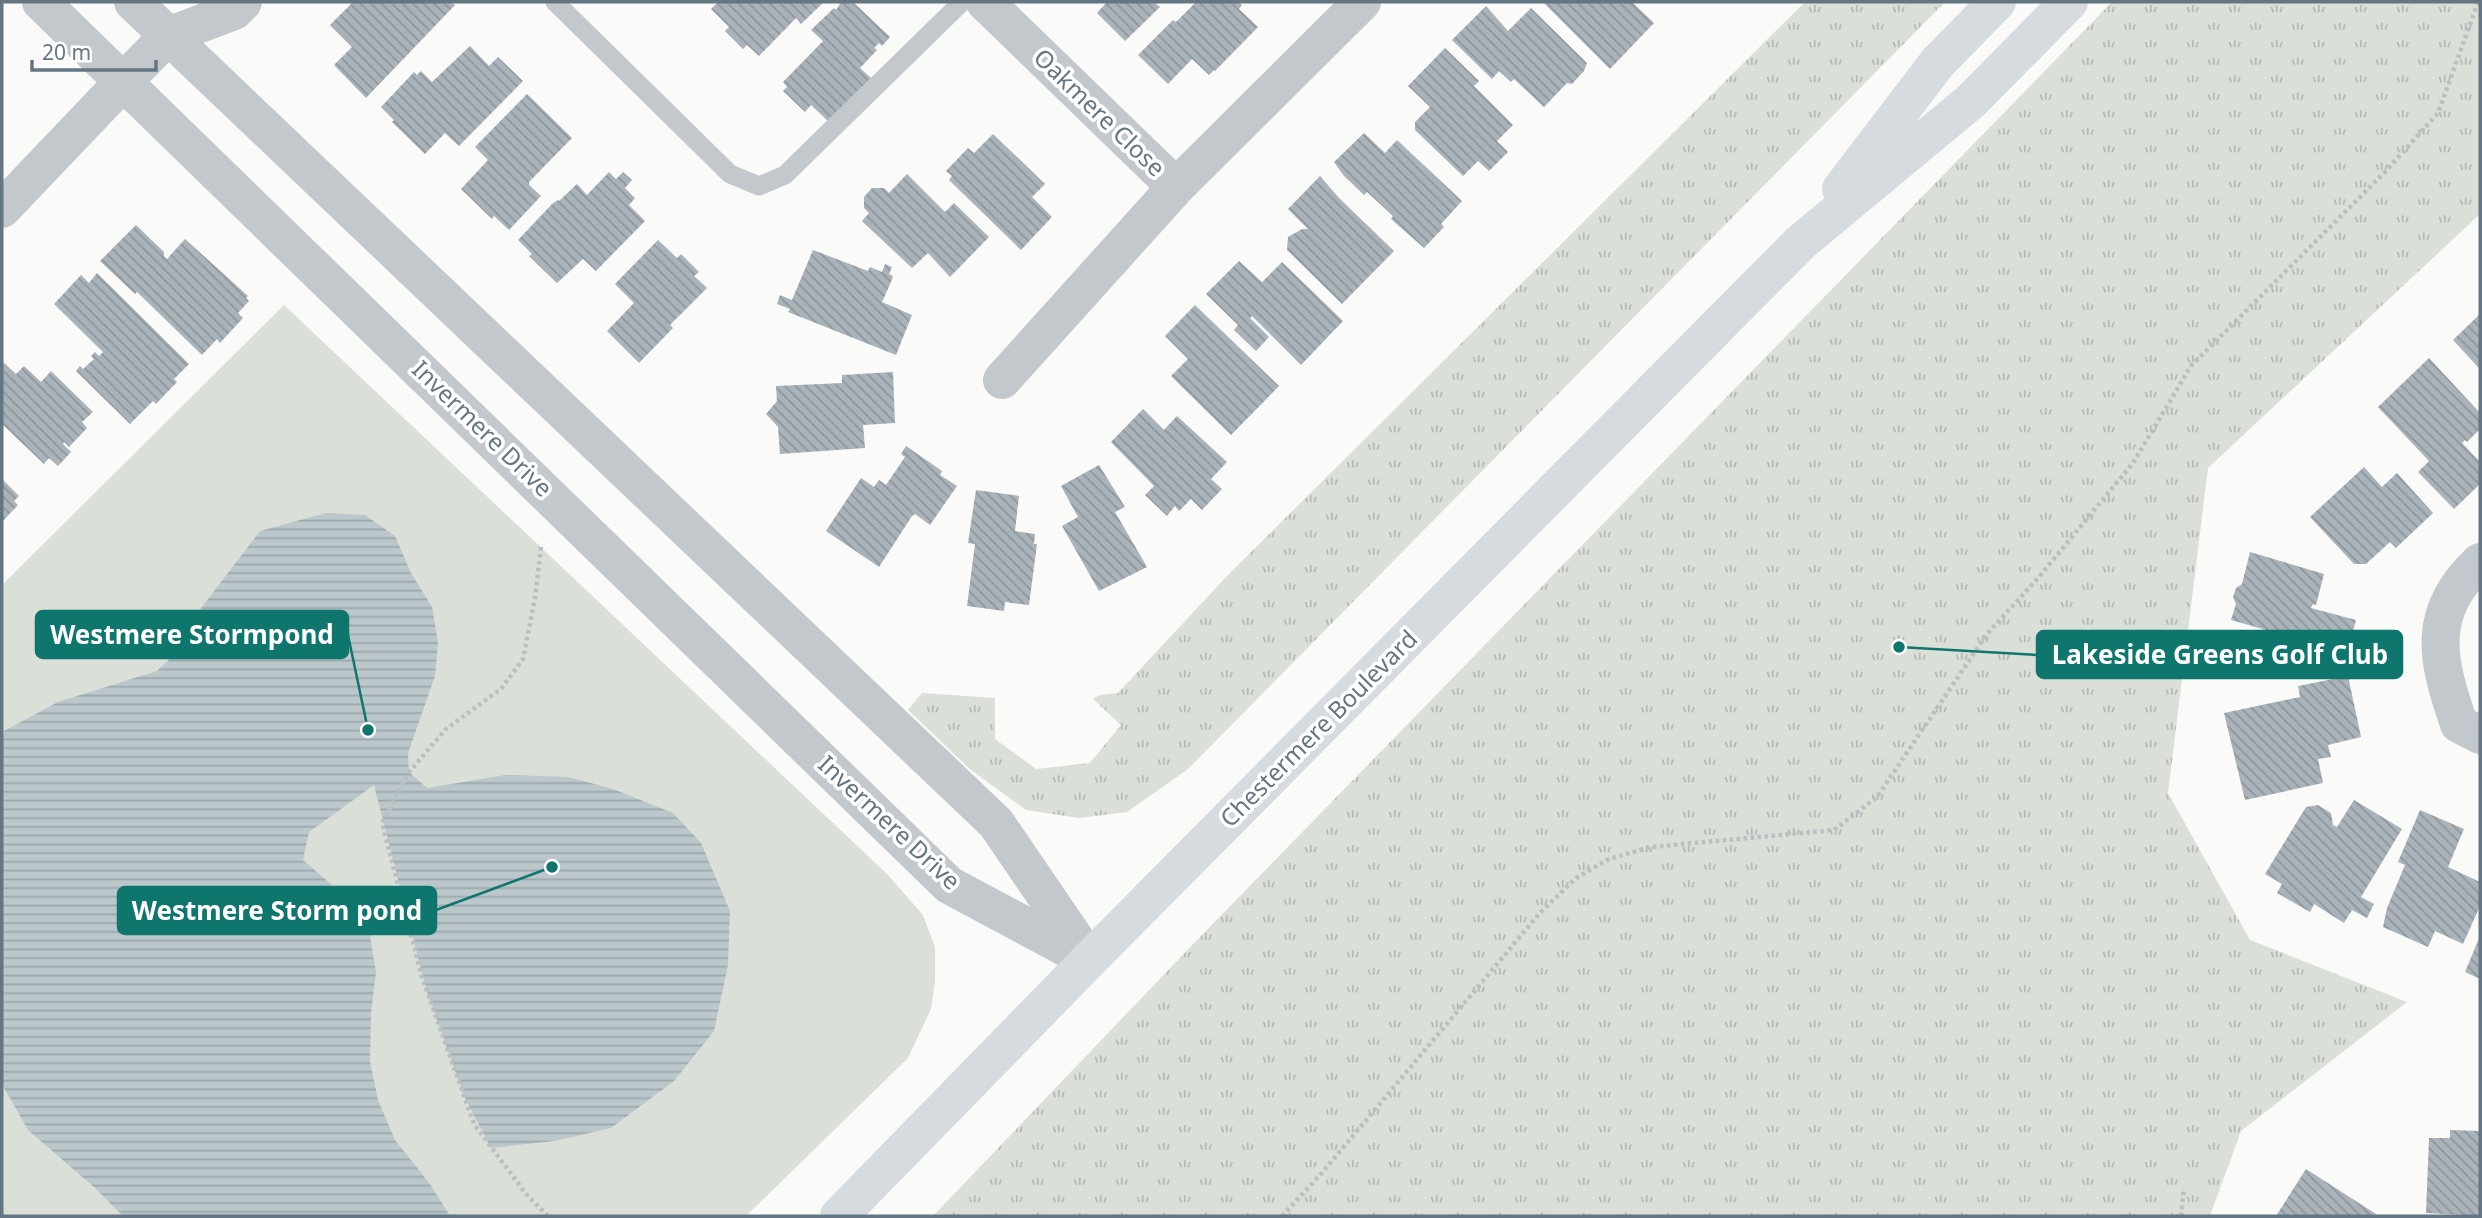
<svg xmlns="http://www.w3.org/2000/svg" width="2482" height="1218" font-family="'Noto Sans',sans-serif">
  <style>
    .grass { fill: url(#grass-tufts) }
    .green { fill: #dadfd7 }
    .water { fill: url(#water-rules) }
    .building { fill: url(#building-back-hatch) }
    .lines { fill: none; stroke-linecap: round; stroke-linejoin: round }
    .path { stroke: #bbbfc2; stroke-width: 4.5; stroke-dasharray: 3.5 3.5; stroke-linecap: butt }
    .service { stroke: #c3c8cc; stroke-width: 19 }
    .minor { stroke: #c3c8cc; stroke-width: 38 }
    .tertiary { stroke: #c3c8cc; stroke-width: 38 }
    .secondary { stroke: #d6dbdf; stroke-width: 38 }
    .labels { text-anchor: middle; stroke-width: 7; stroke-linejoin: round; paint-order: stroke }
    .street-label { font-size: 24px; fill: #657683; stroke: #fff }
    .leader { fill: none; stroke: #0f766e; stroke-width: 2.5 }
    .callout-dot { fill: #0f766e; stroke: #fff; stroke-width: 2.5 }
    .callout { fill: #0f766e; stroke: #0f766e; stroke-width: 2.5 }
    .callout-label { font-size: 26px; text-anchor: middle; font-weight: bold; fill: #fff }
  </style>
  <defs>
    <pattern id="grass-tufts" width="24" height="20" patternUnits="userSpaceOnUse" patternTransform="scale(1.75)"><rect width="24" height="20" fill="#dadfd7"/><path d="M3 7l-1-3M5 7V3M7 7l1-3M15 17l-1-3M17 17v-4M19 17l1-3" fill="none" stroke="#b4b9b4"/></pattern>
    <pattern id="water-rules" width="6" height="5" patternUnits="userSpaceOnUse" patternTransform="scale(1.75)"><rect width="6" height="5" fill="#bbc7cb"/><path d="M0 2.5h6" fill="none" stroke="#9ca6aa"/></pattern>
    <pattern id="building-back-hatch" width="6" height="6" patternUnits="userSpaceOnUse" patternTransform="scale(1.75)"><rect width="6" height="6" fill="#aab3b9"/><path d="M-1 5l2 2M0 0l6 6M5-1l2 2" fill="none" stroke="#8e969c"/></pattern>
  </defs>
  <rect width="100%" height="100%" fill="#fafaf8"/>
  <path class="grass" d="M1805 2H1945L1188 769 1127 812 1079 818 1026 810 971 770 908 710 922 693 995 698V739L1036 769 1090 763 1121 725 1093 699 1100 695 1118 693 1227 576Z
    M2112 2H2480V214L2208 468 2168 793 2250 940 2407 1002 2241 1131 2210 1216H933L1199 938Z"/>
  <path class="green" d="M284 305 887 874 923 915 935 947V982L931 1009 908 1058 746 1216H2V585Z"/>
  <path class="water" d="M326 513 365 515 395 536 411 573 432 607 438 643 435 676 408 753 409 772 427 788 506 775 568 777 613 789 673 813 701 843 730 911 728 965 714 1031 674 1081 611 1128 554 1141 491 1148 464 1096 426 989 374 785 309 832 303 860 355 905 369 930 376 972 371 1013 370 1061 378 1100 395 1140 430 1184 450 1216H123L95 1188 28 1130 2 1084V732L58 702 157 671 181 648 195 616 260 531Z"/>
  <path class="building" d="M353 2H451L455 5 366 98 334 65 352 47 330 25Z
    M718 2H824L801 24 796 18 759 56 747 45 743 49 725 31 729 27 711 9Z
    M837 2H853L890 37 882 46 879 43 874 48 877 50 860 68 871 78 829 122 811 105 805 112 783 91 787 87 783 82 823 41 811 30 834 8 836 10 840 4Z
    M1107 2H1154L1160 7 1125 41 1097 13Z
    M1196 2H1239L1242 5 1239 9 1258 27 1215 71 1214 70 1209 75 1192 59 1168 84 1138 55 1173 20 1176 22Z
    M1543 2H1632L1654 23 1610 69Z
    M1486 6 1508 31 1531 8 1587 63 1584 71 1572 84 1567 83 1544 107 1514 79 1511 82 1499 71 1492 79 1452 40Z
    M470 46 489 66 498 57 523 81 459 146 445 133 425 154 392 122 394 120 381 107 414 72 417 75 421 71 432 82Z
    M1445 48 1479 81 1474 86 1513 125 1497 141 1508 152 1489 171 1478 161 1463 176 1415 130V122L1430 107 1408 86Z
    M527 94 572 138 529 182V185L541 196 509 230 494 216 492 219 461 189 488 160 475 147Z
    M1364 133 1385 153 1397 140 1462 201 1441 224 1444 227 1424 248 1391 219 1393 216 1367 192 1364 195 1344 176 1334 162Z
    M993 134 1045 184 1032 197 1052 217 1021 250 949 180 952 176 946 171 968 148 974 153Z
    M609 172 616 179 623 172 632 180 625 188 635 198 629 205 645 221 596 271 583 259 557 283 529 256 532 254 518 240 552 204 558 200 559 201 577 184 587 195Z
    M907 174 945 212 954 203 989 237 950 277 928 253 912 268 862 221 869 213 864 208V197L872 188H884L889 193Z
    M1320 176 1339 198 1394 251 1342 304 1287 250 1288 237 1302 229H1308L1288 209Z
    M136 225 164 252V256L167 259 185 239 248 296 246 298 249 301 238 313 243 318 220 343 217 339 202 355 137 292 135 294 100 261Z
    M658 240 677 258 681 254 699 272 694 276 707 288 670 325 673 328 639 363 607 331 634 303 615 284Z
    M813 250 868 271 870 267 882 272 885 264 892 267 889 274 893 276 891 282 882 302 912 315 896 355 788 312 790 309 777 304 780 295 792 300Z
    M1239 261 1262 282 1282 262 1343 321 1301 365 1252 316 1250 318 1269 337 1256 351 1234 330 1238 325 1206 294Z
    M97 273 189 364 174 379 177 382 156 404 153 401 130 424 76 371 80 366 83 369 94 359 91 356 95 352 99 356 103 352 54 304 81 275 89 283Z
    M1195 305 1279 386 1231 435 1171 376 1188 359 1165 336Z
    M2480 314V369L2453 340Z
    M2429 358 2480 413V429L2467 442 2465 440 2462 443 2480 462V484L2454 509 2418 472 2429 461 2378 407Z
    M2 361 16 374 24 366 41 382 51 371 93 412 82 422 87 428 69 447 64 442 63 444 71 452 58 466 49 458 44 464 2 424Z
    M893 372 895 423 863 425 865 448 780 454 778 427 766 414 777 401 776 386 842 383V375Z
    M1143 409 1164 430 1177 416 1227 462 1211 479 1222 489 1202 510 1191 499 1179 511 1175 506 1167 516 1145 495 1154 486 1111 442Z
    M906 446 942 471 940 475 957 486 930 525 915 514 912 516 879 567 826 531 861 478 874 487 879 480 886 485 905 457 901 454Z
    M1099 465 1125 507 1115 512 1147 567 1099 591 1062 526 1078 517 1061 486Z
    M2364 467 2382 487 2397 473 2433 513 2396 548 2390 542 2366 564H2354L2310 517Z
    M2 479 19 496 14 501 18 505 2 522Z
    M976 490 1019 496 1015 531 1035 534 1034 544H1037L1029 605 1005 602 1004 611 967 606 975 544 968 543Z
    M2250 552 2324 574 2316 605 2313 604 2311 608 2356 620 2343 667 2290 652 2294 638 2231 620 2236 604 2233 597 2236 588 2242 584Z
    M2348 676 2361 737 2328 745 2331 757 2318 759 2323 783 2245 800 2224 713 2300 697 2298 686Z
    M2354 800 2402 829 2361 897 2374 904 2367 918 2352 910 2344 923 2314 904 2310 912 2277 893 2282 884 2265 874 2306 807 2318 805 2331 813 2333 825 2337 827Z
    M2420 810 2464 829 2448 867 2480 882V906L2463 944 2435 931 2428 947 2383 927 2387 908 2405 865 2398 862Z
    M2480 936V979L2465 972Z
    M2450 1130 2480 1131V1216L2426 1213 2429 1138H2450Z
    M2306 1169 2376 1214 2374 1216H2276Z"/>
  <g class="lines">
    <path class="path" d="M541 547 535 598 523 659 501 689 446 729 409 772 382 823 422 977 474 1124 526 1194 548 1216
      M2 1215 3 1216
      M1282 1216 1321 1174 1539 914 1576 878 1609 859 1651 847 1834 830 1877 797 1987 634 2039 577 2133 463 2191 366 2385 172 2438 113 2478 2
      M2181 1216 2184 1188"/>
    <path class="service" d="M555 2 730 174 759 186 785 175 962 2"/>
    <path class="minor" d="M985 2 1176 187 1362 2
      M124 81 168 36 234 11 243 2
      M1002 380 1176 187
      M2480 562C2425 613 2437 660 2459 724L2480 735"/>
    <path class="tertiary" d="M41 2 949 885 1089 960
      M133 2 996 823 1086 955
      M2 209 124 81"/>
    <path class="secondary" d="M1841 189 1938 62 1997 2
      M839 1216 1089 960 1800 243 1971 101 2069 2"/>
  </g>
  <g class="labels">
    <g class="street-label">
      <text transform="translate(1099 113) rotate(44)" y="8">Oakmere Close</text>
      <text transform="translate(482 429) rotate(44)" y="8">Invermere Drive</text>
      <text transform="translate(1319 729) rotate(-45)" y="8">Chestermere Boulevard</text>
      <text transform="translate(889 823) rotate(43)" y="8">Invermere Drive</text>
    </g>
  </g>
  <path class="leader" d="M368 730L348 635M1899 647L2037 655M552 867L436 910"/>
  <g class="callout-dot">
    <circle cx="368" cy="730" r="7"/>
    <circle cx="1899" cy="647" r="7"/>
    <circle cx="552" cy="867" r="7"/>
  </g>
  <g class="callout">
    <rect x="36" y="611" width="312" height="47" rx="7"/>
    <rect x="2037" y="631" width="365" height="47" rx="7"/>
    <rect x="118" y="887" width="318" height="47" rx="7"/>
  </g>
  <g class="callout-label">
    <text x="192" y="644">Westmere Stormpond</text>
    <text x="2220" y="664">Lakeside Greens Golf Club</text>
    <text x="277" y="920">Westmere Storm pond</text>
  </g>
  <rect width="2482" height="1218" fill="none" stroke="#657683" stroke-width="7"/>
  <path d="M32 60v10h124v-10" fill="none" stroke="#657683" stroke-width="3.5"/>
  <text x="42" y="60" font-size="21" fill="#657683" stroke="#ffffff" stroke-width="5" paint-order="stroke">20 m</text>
</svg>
